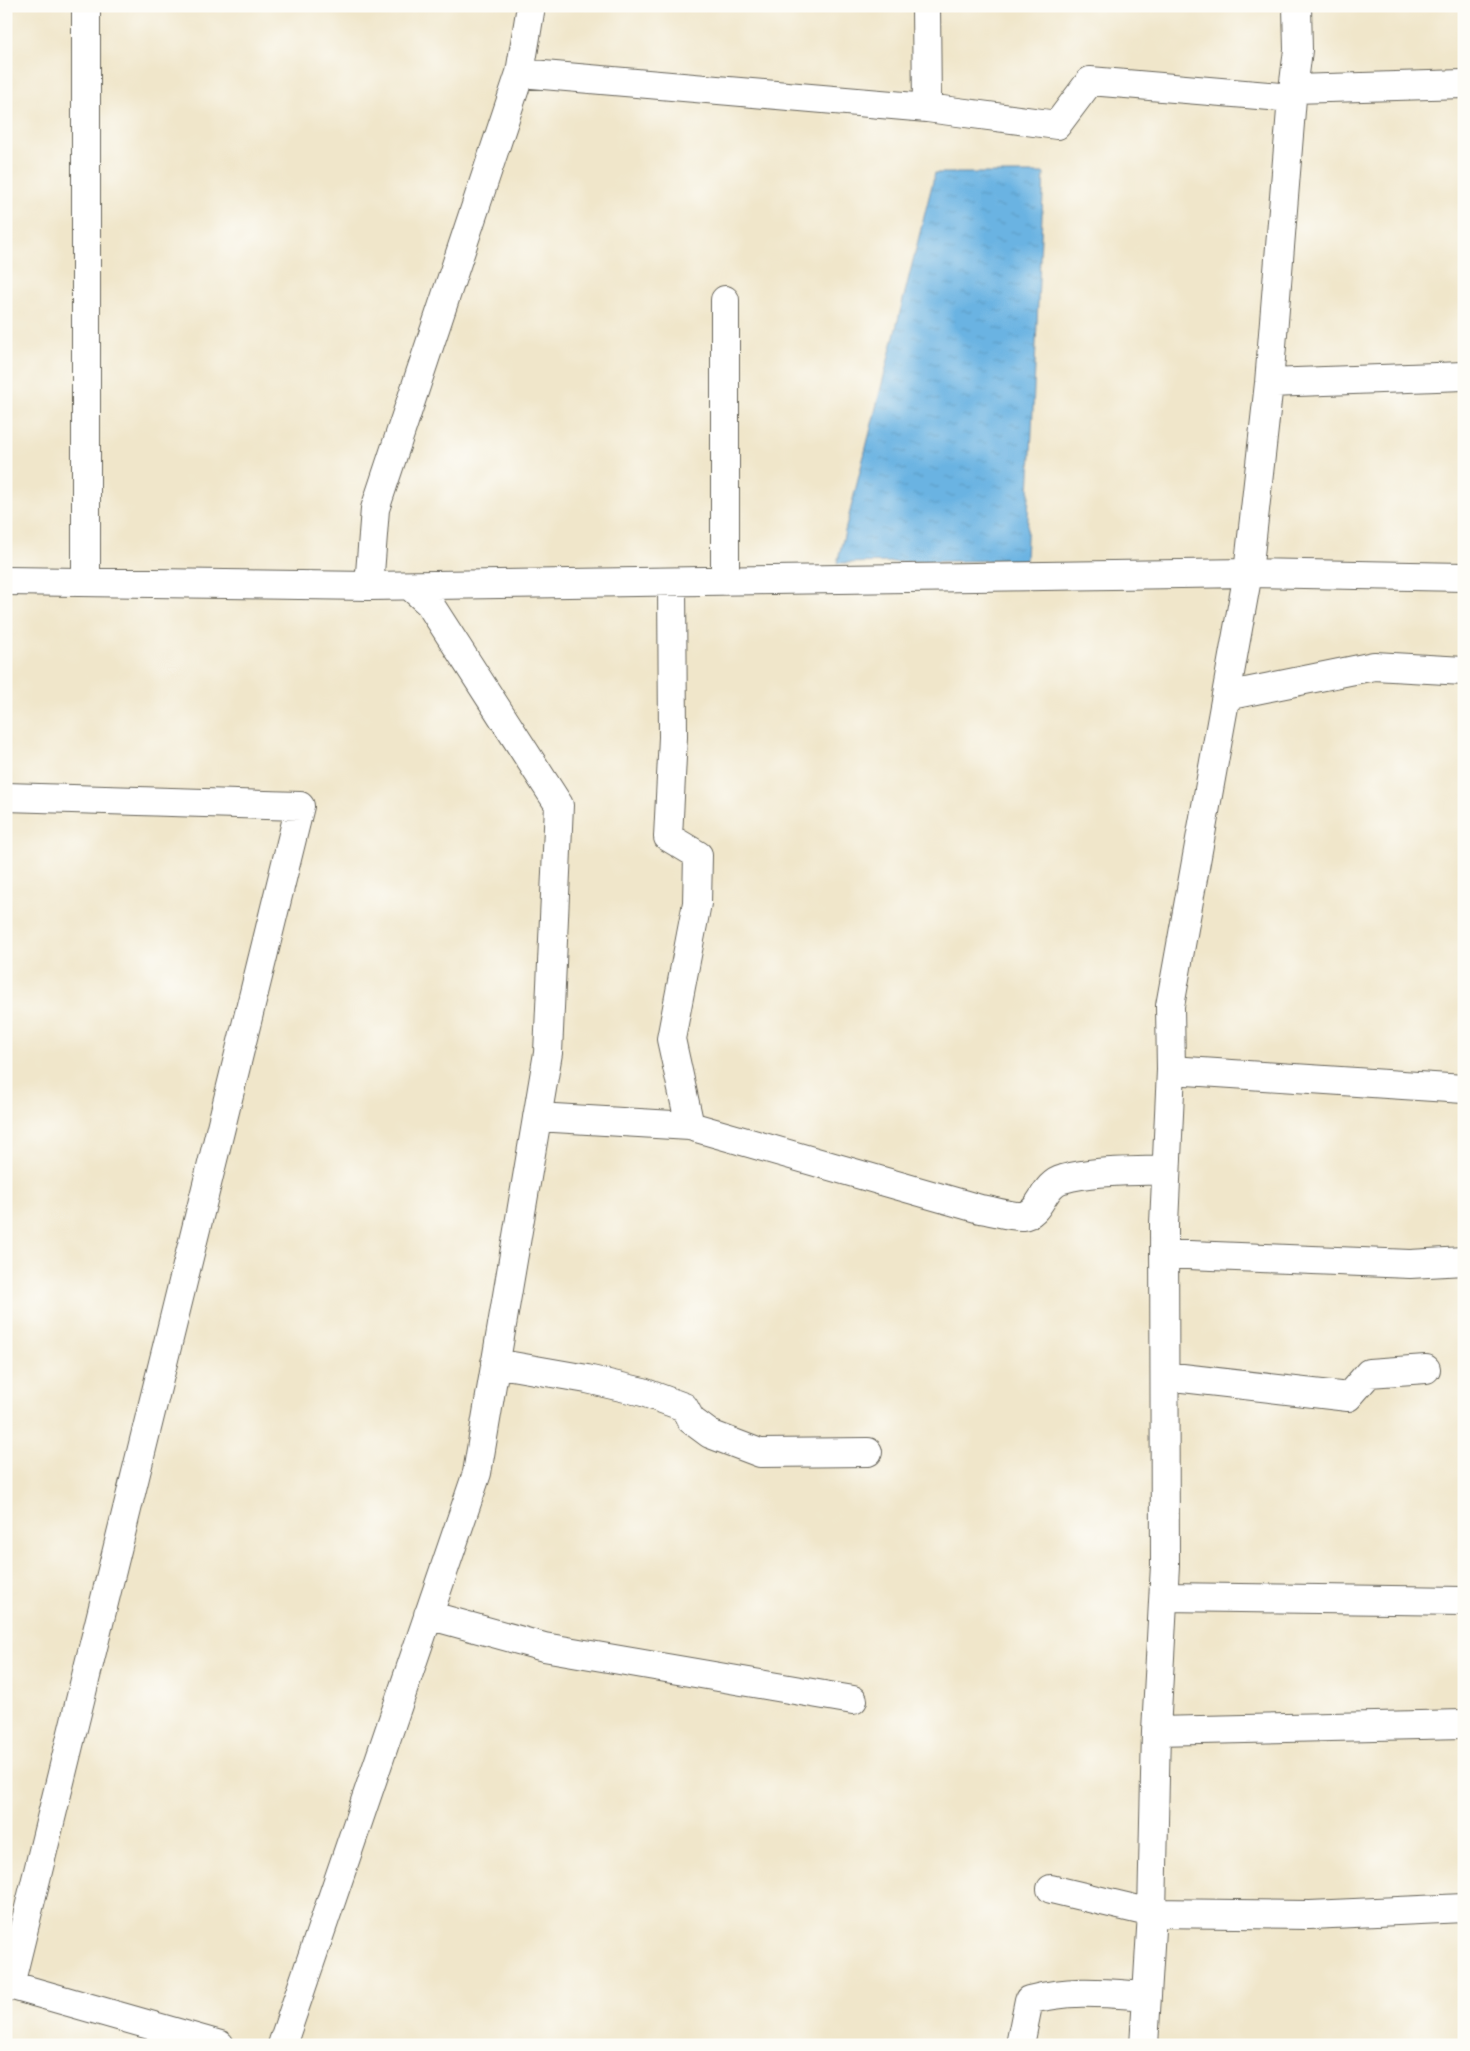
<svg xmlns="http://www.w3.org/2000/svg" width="1470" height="2051" font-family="Pangolin,sans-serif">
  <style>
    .water { fill: url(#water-ripples); stroke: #43687f }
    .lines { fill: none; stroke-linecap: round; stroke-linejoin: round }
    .street-casing { stroke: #666359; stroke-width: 30 }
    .street { stroke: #fff; stroke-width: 28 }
  </style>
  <defs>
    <pattern id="water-ripples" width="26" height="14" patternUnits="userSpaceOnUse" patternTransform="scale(1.25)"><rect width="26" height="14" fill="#6ab3e2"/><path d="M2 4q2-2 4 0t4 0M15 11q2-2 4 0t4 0" fill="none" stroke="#5b99c1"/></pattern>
  </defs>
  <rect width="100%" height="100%" fill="#fdfcf7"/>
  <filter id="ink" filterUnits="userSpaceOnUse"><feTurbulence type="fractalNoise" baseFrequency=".02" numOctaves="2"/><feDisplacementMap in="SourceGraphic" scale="10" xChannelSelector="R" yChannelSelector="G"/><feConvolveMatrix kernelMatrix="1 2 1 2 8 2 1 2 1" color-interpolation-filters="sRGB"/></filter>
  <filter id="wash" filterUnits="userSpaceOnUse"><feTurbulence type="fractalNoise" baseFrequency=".0096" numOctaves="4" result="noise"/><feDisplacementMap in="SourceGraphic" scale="20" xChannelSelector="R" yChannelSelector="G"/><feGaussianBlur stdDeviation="1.12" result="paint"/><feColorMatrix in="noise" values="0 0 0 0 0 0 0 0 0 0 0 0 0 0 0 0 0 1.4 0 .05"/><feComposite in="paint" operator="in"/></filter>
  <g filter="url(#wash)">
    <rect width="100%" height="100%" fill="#f0e6ca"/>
    <path class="water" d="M935 173H1044L1026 560 837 563Z"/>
  </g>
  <g filter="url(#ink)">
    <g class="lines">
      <defs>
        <path id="street" d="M86 6V582
          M926 6 927 108
          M520 73 927 108 1057 125 1090 81 1292 98
          M1294 89 1464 84
          M1269 383 1464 376
          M6 581 369 586 1248 573 1464 577
          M725 581V300
          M672 582 673 737 668 837 698 855 697 903 671 1039 690 1126 980 1209C990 1210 1013 1217 1022 1216 1042 1214 1042 1184 1063 1179 1095 1170 1132 1172 1166 1170
          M369 586 375 509 520 73 531 6
          M1226 696 1374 666 1464 671
          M6 797 300 806 10 1985
          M1171 1070 1464 1089
          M537 1117 690 1126
          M1164 1254 1410 1264 1464 1261
          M495 1363 587 1379 643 1392 684 1407 691 1420 710 1434 760 1453 868 1452
          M1165 1376 1348 1397 1369 1373 1426 1369
          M1164 1597 1464 1601
          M428 1615 544 1647 853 1700
          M1156 1731 1464 1724
          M1051 1889 1152 1913 1310 1915 1464 1908
          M6 1984 220 2045
          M282 2045 477 1473 548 1053 559 805 429 603 410 586
          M1020 2045 1029 2000C1071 1989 1104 1993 1147 1996
          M1144 2045 1152 1913 1156 1731 1165 1565 1164 1224 1171 1070 1170 1006 1248 573 1269 383 1292 98 1298 50 1297 6"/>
      </defs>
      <use href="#street" class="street-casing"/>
      <use href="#street" class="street"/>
    </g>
  </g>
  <rect width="1470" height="2051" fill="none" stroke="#fdfcf7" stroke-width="25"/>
</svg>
